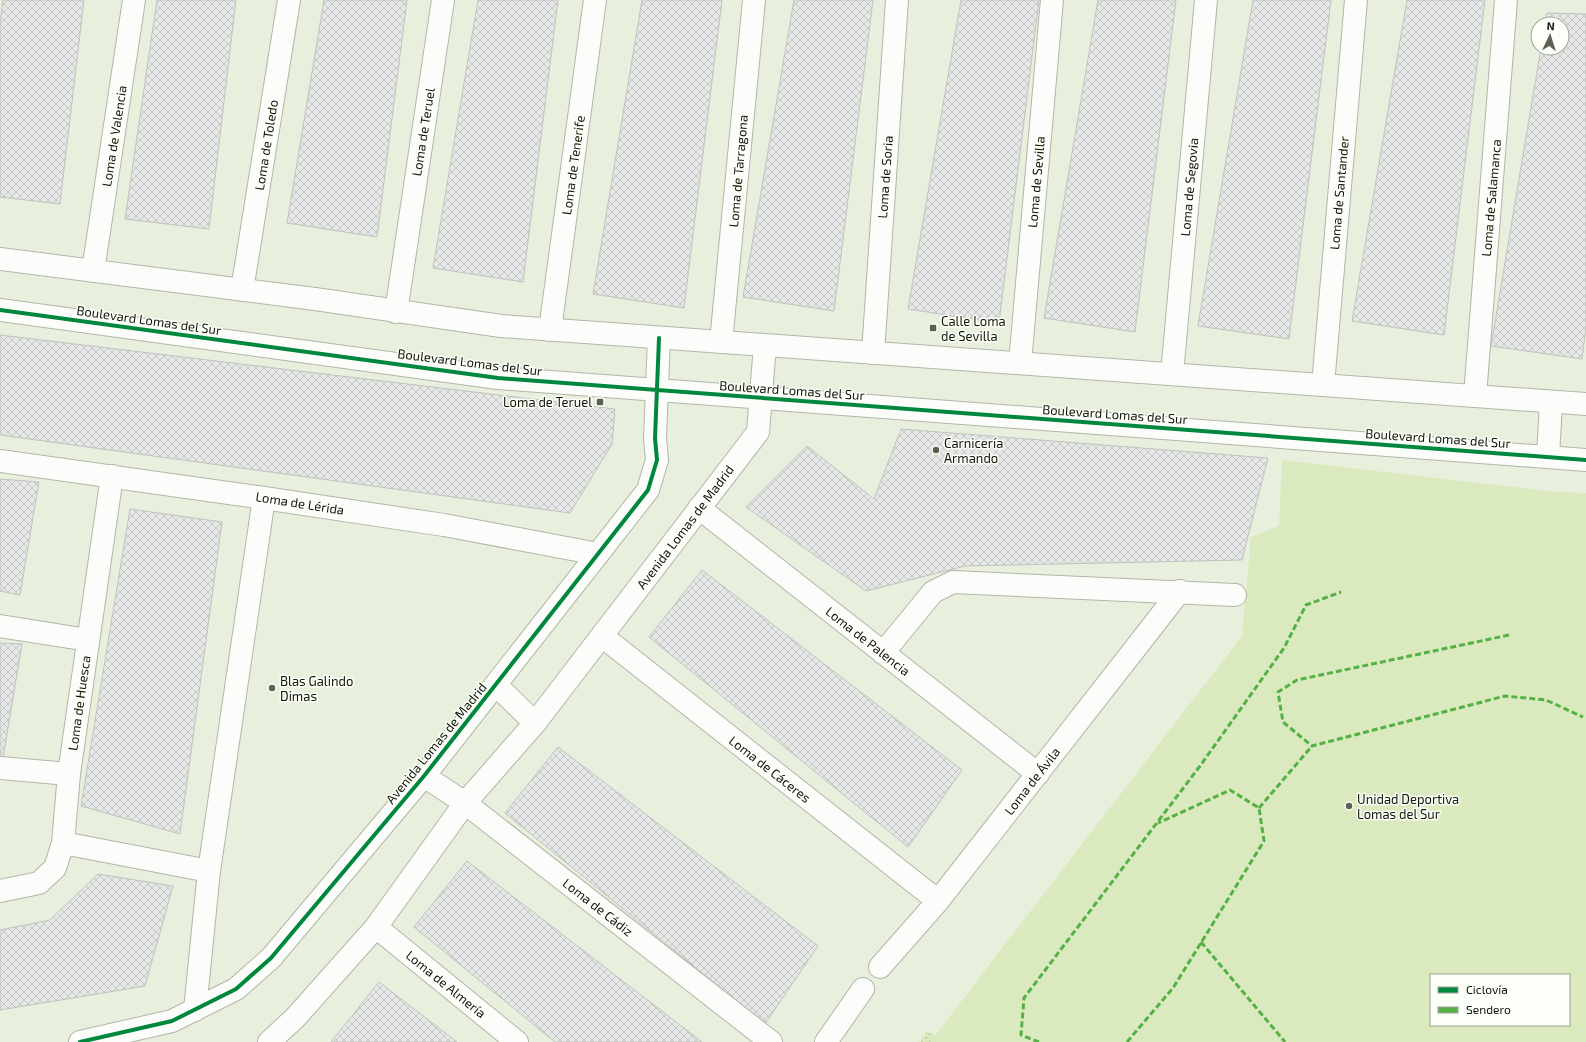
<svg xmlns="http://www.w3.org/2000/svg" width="1586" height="1042" font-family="'Exo 2',sans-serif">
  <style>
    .grass { fill: url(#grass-dots) }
    .pitch { fill: #dbe9bf; fill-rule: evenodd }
    .building { fill: url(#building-cross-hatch); stroke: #bfc2bf }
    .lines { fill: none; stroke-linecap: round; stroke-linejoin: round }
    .minor-casing { stroke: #b1b6a8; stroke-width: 24 }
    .tertiary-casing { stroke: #b1b6a8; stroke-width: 24 }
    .minor { stroke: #fcfdfa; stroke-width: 22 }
    .tertiary { stroke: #fcfdfa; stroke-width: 22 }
    .quiet { stroke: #54b144; stroke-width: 3; stroke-dasharray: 6 3; stroke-linecap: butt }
    .cycleway-casing { stroke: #fcfff8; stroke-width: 6 }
    .cycleway { stroke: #00873e; stroke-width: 4 }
    .poi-dot { fill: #5d6154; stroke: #fcfff8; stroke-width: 1.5 }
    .labels { text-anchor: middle; stroke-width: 3; stroke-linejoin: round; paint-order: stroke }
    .street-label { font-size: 13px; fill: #12150a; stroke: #fcfff8 }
    .poi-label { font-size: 13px; fill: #12150a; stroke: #fcfff8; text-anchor: start }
  </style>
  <defs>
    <pattern id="grass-dots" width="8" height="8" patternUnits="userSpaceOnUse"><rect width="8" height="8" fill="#dbe9bf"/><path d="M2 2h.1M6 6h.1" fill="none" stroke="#bbc7a3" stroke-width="1.8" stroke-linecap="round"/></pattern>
    <pattern id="building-cross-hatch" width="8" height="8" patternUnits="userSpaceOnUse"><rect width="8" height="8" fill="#e5e8e6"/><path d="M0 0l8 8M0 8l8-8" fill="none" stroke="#c3c6c4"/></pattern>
  </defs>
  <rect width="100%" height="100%" fill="#e9efdd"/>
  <path class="grass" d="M927 1031 944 1042H919Z"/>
  <path class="pitch" d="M1282 460 1555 492 1586 493V1042H930L1242 636 1251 537 1279 526ZM1431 975H1569V1025H1431Z"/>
  <path class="building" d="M3 0H84L60 204 0 197V24Z
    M157 0H236L209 229 125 219Z
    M324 0H407L377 237 287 223Z
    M478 0H558L523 282 433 268Z
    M642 0H722L684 308 593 294Z
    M794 0H873L834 311 743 297Z
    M961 0H1039L999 323 908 309Z
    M1098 0H1176L1135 332 1044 318Z
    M1253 0H1331L1289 339 1198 326Z
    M1407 0H1485L1444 335 1352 321Z
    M1547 13 1586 14V327L1582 359 1491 346 1541 48H1562V24H1545Z
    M0 335 615 409 612 444 570 513 0 435Z
    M901 429 1268 458 1242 560 965 566 866 591 746 507 807 446 874 499Z
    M0 479 39 482 20 595 0 591Z
    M130 509 222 522 180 834 81 806Z
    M702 570 962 770 908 847 649 637Z
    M0 643 22 644 3 758 0 757Z
    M558 747 818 946 765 1024 505 813Z
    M467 861 702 1042H555L414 927Z
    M98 874 173 886 145 986 0 1010V930L50 920Z
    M379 982 457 1042H331Z"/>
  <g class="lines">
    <defs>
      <path id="minor" d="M93 271 134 0
        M242 290 289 0
        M396 312 443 0
        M550 330 595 0
        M721 342 754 0
        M873 353 897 0
        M1020 363 1052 0
        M1172 374 1206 0
        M1323 385 1356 0
        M1475 396 1506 0
        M0 461 264 498 444 525 598 554
        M699 508 1038 774
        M0 626 88 640
        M602 636 938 901
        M883 653 933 592 953 582 1235 595
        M496 685 535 723
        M0 768 69 774
        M424 776 465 803 771 1042
        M63 843 209 871
        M0 891 39 883 55 868 63 843 69 774 112 476
        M376 927 517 1042
        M880 967 938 901 1180 591
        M195 1010 209 871 264 498
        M826 1042 863 989"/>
      <path id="tertiary" d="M0 259 315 299 501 326 1586 404
        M0 310 498 378 1586 460
        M1548 457 1551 402
        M80 1042 172 1021 236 989 271 958 424 776 648 490 657 460 655 438 659 338
        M269 1042 295 1018 376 927 465 803 535 723 758 432 765 345"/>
    </defs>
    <use href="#minor" class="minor-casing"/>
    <use href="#tertiary" class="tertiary-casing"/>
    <use href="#minor" class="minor"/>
    <use href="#tertiary" class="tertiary"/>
    <path class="quiet" d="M1509 635 1297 680 1278 692 1283 722 1312 746 1505 696 1546 700 1583 717
      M1259 808 1312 746
      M1201 942 1285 1042
      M1039 1042 1021 1035 1024 998 1200 766 1284 648 1306 605 1341 592
      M1127 1042 1173 988 1264 841 1259 808 1230 790 1158 823"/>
    <defs>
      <path id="cycleway" d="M0 310 498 378 1586 460
        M80 1042 172 1021 236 989 271 958 424 776 648 490 657 460 655 438 659 338"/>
    </defs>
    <use href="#cycleway" class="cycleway-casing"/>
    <use href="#cycleway" class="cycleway"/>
  </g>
  <g class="poi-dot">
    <rect x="929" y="324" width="8" height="8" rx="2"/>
    <rect x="596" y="398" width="8" height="8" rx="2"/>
    <circle cx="936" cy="450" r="4"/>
    <circle cx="272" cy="688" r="4"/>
    <circle cx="1349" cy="806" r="4"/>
  </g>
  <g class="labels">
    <g class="street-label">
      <text transform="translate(423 132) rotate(-81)" y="5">Loma de Teruel</text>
      <text transform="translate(114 136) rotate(-81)" y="5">Loma de Valencia</text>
      <text transform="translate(266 145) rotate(-81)" y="5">Loma de Toledo</text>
      <text transform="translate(573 165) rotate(-82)" y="5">Loma de Tenerife</text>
      <text transform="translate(738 171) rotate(-85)" y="5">Loma de Tarragona</text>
      <text transform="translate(885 177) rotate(-86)" y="5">Loma de Soria</text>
      <text transform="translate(1036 182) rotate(-85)" y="5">Loma de Sevilla</text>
      <text transform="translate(1189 187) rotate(-85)" y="5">Loma de Segovia</text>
      <text transform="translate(1339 193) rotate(-85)" y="5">Loma de Santander</text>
      <text transform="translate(1491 198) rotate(-85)" y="5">Loma de Salamanca</text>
      <text transform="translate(149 320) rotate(8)" y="5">Boulevard Lomas del Sur</text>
      <text transform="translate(470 362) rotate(7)" y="5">Boulevard Lomas del Sur</text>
      <text transform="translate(792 390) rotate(4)" y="5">Boulevard Lomas del Sur</text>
      <text transform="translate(1115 414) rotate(4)" y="5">Boulevard Lomas del Sur</text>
      <text transform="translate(1438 438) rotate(4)" y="5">Boulevard Lomas del Sur</text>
      <text transform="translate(300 503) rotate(9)" y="5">Loma de Lérida</text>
      <text transform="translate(685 527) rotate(-53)" y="5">Avenida Lomas de Madrid</text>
      <text transform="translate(868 641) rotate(38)" y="5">Loma de Palencia</text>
      <text transform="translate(79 703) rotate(-82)" y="5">Loma de Huesca</text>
      <text transform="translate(436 743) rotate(-51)" y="5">Avenida Lomas de Madrid</text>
      <text transform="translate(770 769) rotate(38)" y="5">Loma de Cáceres</text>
      <text transform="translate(1032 781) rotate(-52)" y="5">Loma de Ávila</text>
      <text transform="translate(598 907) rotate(38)" y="5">Loma de Cádiz</text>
      <text transform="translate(446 984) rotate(39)" y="5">Loma de Almería</text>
    </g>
    <g class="poi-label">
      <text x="941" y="326">Calle Loma<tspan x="941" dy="15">de Sevilla</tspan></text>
      <text x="592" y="407" text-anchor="end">Loma de Teruel</text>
      <text x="944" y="448">Carnicería<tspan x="944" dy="15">Armando</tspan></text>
      <text x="280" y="686">Blas Galindo<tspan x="280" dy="15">Dimas</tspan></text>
      <text x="1357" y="804">Unidad Deportiva<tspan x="1357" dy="15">Lomas del Sur</tspan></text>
    </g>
  </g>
  <rect x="1430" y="974" width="140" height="52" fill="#fcfff8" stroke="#9ea199"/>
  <rect x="1438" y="987" width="20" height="6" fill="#00873e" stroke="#9ea199"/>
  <text x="1466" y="994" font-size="12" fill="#12150a">Ciclovía</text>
  <rect x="1438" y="1007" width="20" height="6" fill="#54b144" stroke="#9ea199"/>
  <text x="1466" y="1014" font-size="12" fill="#12150a">Sendero</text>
  <g transform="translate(1550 36) rotate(4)"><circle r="19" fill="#fcfff8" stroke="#9ea199"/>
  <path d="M0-3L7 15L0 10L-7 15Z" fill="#5d6154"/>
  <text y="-6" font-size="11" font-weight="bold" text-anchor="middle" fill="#12150a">N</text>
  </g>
</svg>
